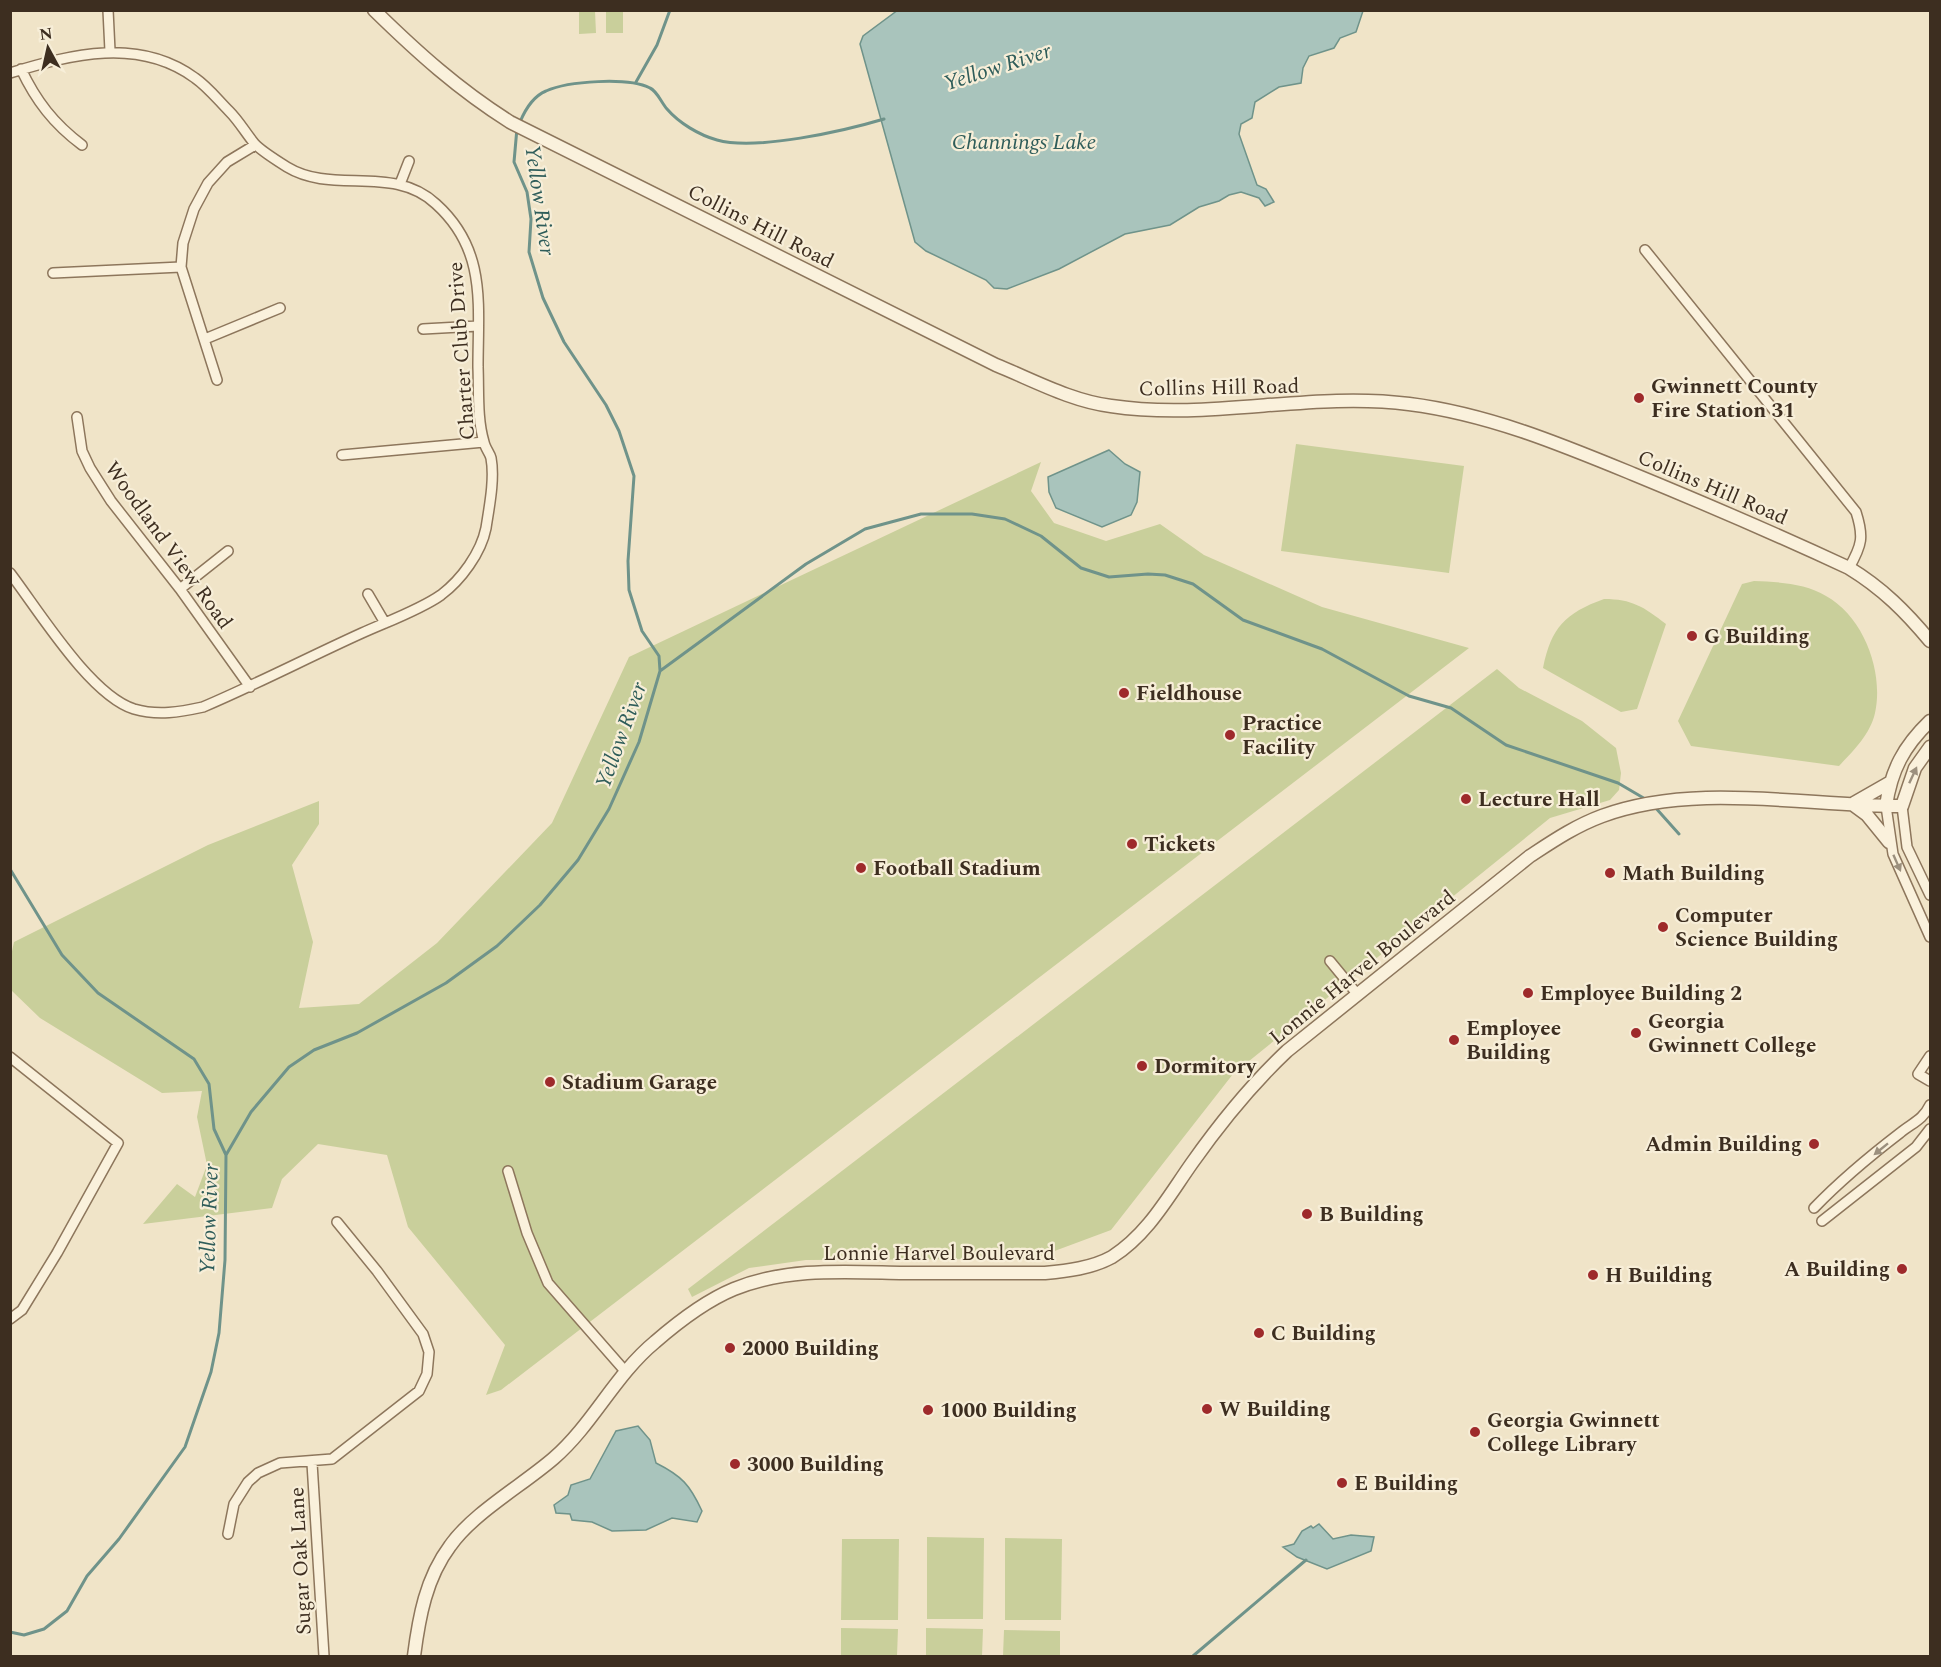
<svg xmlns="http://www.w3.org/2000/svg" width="1941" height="1667" font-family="Spectral,serif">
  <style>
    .green { fill: #c9cf9b }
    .water { fill: #a9c4bc; stroke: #6f938a; stroke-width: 1.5 }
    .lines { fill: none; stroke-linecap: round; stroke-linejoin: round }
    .stream { stroke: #6f938a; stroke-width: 3 }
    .minor-casing { stroke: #8d765c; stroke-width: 12 }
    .tertiary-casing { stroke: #8d765c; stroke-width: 15 }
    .minor { stroke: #faf1dc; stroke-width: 9 }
    .tertiary { stroke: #faf1dc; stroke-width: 12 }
    .oneway { fill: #9c907e }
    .poi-dot { fill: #9e2a2b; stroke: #f7eed8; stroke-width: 2 }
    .labels { text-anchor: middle; stroke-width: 4.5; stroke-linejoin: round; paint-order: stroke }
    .street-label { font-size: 21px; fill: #3d2e20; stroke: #f7eed8 }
    .poi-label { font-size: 21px; font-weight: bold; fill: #3d2e20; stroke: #f7eed8; text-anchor: start }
    .water-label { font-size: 22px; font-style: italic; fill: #2f5d5a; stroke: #f7eed8 }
  </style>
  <rect width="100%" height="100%" fill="#f0e4c8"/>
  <path class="green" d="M579 11H595L596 33 579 34Z
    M606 11H623V33H606Z
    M1296 444 1464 466 1449 573 1281 551Z
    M1041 462 1031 491 1054 523 1106 541 1160 524 1204 555 1322 607 1469 648 501 1390 486 1395 505 1345 408 1227 387 1155 318 1144 282 1179 272 1208 143 1224 177 1184 195 1197 207 1165 197 1117 202 1091 162 1093 40 1018 11 990V956L14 942 208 845 319 801V824L292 865 313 942 299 1008 359 1004 437 943 552 823 629 657Z
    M1754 581C1778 582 1805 583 1826 596 1864 617 1884 672 1875 713 1870 735 1853 751 1839 766L1691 746 1678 721 1742 584Z
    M1604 599C1632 599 1644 607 1666 624L1637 709 1621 712 1543 668C1551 628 1565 613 1604 599Z
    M1497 669 1519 688 1582 721 1616 748 1621 773 1619 790 1610 800 1550 818 1233 1074 1111 1230 1033 1259 806 1260 749 1268 692 1297 688 1289Z
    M927 1537 984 1538 983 1619H927Z
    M1005 1538 1062 1539 1061 1620H1005Z
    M842 1539H899L898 1620H841Z
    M841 1628 898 1629 897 1656H841Z
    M926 1628 983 1629 982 1656H926Z
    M1004 1630 1060 1631V1656H1003Z"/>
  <path class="water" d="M898 10H1363V11L1356 32 1340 38 1334 48 1309 56 1303 68 1301 83 1279 87 1255 102 1252 118 1241 124 1239 134 1257 185 1266 189 1274 202 1265 206 1259 198 1241 192 1229 195 1219 201 1199 207 1170 225 1125 234 1059 269 1007 289 994 288 986 280 926 251 915 242 860 44 863 36Z
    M1109 450 1125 464 1140 472 1137 502 1131 515 1102 527 1056 508 1049 492 1048 477Z
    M638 1426 650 1440 656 1463C682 1476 690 1485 702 1511L697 1522 672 1518 646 1530 612 1531 592 1522 572 1520 570 1514 556 1513 554 1505 568 1495 571 1485 590 1479 616 1431Z
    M1319 1524 1333 1539 1351 1535 1374 1537 1371 1551 1327 1569 1297 1557 1283 1547 1294 1544 1302 1531 1311 1526 1313 1528Z"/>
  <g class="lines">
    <path class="stream" d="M636 82 657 45 670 10
      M520 122C525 110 534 96 546 91 568 81 628 77 650 88 657 91 661 102 667 109 679 123 699 135 717 140 756 151 844 131 884 119
      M660 671 806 564 865 529 921 514H972L1005 519 1041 536 1081 568 1109 577 1148 574 1165 575 1193 584 1243 620 1322 649 1409 696 1451 708 1506 745 1618 783 1647 800
      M1654 806 1679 834
      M10 869 62 955 98 993 194 1059 209 1084 214 1129 226 1155
      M10 1632 24 1635 44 1629 67 1611 87 1576 119 1539 185 1447 211 1372 219 1333 225 1260 226 1155 251 1112 289 1067 314 1050 357 1033 446 983 497 946 540 905 578 860 609 809 639 742 660 671 659 656 642 631 629 590 628 561 634 476 619 431 606 405 564 342 543 298 529 252 531 219 527 192 514 162 517 128
      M1193 1656 1306 1560"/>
    <defs>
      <path id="minor" d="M108 10 110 51
        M21 69C36 101 54 124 82 145
        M10 73C72 54 139 37 195 78 208 87 218 100 229 111 239 121 245 132 254 143 259 149 279 162 287 167 333 195 393 164 436 204 487 250 478 304 478 367 479 391 477 419 484 442 485 448 490 453 491 458 495 479 489 508 486 528 481 553 461 580 441 595 420 610 386 622 362 633 309 657 257 684 203 707 180 712 158 716 134 709 90 695 39 611 10 573
        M400 184 409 161
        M1645 250 1856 512C1864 537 1862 545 1849 568
        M53 273 181 267
        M423 329 478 326
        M205 339 280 308
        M217 380 181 267 183 243 194 209 208 183 227 162 255 145
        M77 417 82 451 90 468 111 501 180 589 250 687
        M342 455 484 442
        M180 589 228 551
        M368 594 385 623
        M1886 806 1893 854 1930 937
        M1902 806 1907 847 1930 895
        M1330 961 1358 995
        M1930 1056 1918 1074 1930 1081
        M10 1057 118 1143 57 1253 22 1310 10 1319
        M508 1171 527 1233 548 1283 625 1371
        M1814 1208C1840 1181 1870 1156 1900 1133 1912 1123 1923 1120 1930 1105
        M1822 1221 1916 1147 1930 1129
        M312 1463 324 1656
        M228 1534 234 1504 248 1482 258 1473 280 1463 332 1459 419 1391 427 1374 429 1352 423 1334 377 1271 337 1222"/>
      <path id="tertiary" d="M374 10C418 53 458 89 510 122L996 365C1033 380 1071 401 1111 406 1210 421 1311 391 1409 404 1488 414 1560 444 1633 474 1706 504 1778 535 1849 568 1882 588 1906 612 1930 641
        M1854 803 1889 783
        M1852 804 1867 815 1889 842
        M1886 806C1891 770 1904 746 1930 721
        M414 1656C419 1617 426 1578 450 1546 473 1513 523 1485 554 1458 593 1424 615 1375 655 1342 678 1322 705 1301 734 1289 788 1267 847 1272 904 1273 951 1273 998 1273 1045 1273 1067 1271 1092 1268 1112 1257 1148 1234 1168 1197 1192 1163 1221 1122 1251 1085 1287 1051L1530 856C1553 841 1575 826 1602 816 1695 782 1805 806 1902 806L1915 768 1930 747"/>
    </defs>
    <use href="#minor" class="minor-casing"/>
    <use href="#tertiary" class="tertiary-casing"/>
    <use href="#minor" class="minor"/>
    <use href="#tertiary" class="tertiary"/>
  </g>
  <defs><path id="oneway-solid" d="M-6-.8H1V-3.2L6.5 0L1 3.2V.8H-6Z" transform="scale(1.5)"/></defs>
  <g class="oneway">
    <use href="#oneway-solid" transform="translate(1913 775) rotate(-65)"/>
    <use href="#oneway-solid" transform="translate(1897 863) rotate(66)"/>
    <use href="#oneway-solid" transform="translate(1881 1149) rotate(141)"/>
  </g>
  <g class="poi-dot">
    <circle cx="1639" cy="398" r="6"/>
    <circle cx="1692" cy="636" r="6"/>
    <circle cx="1124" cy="693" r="6"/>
    <circle cx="1230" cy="735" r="6"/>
    <circle cx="1466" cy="799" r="6"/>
    <circle cx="1132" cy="844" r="6"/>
    <circle cx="861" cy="868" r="6"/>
    <circle cx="1610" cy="873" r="6"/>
    <circle cx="1663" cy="927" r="6"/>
    <circle cx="1528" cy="993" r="6"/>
    <circle cx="1636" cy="1033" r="6"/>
    <circle cx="1454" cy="1040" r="6"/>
    <circle cx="1142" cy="1066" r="6"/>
    <circle cx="550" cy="1082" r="6"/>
    <circle cx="1814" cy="1144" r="6"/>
    <circle cx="1307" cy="1214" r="6"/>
    <circle cx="1902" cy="1269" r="6"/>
    <circle cx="1593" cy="1275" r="6"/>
    <circle cx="1259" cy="1333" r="6"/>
    <circle cx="730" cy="1348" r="6"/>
    <circle cx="1207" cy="1409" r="6"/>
    <circle cx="928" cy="1410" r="6"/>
    <circle cx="1475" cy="1432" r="6"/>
    <circle cx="735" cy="1464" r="6"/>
    <circle cx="1342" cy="1483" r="6"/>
  </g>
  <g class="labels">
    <g class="street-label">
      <text transform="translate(761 226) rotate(27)" y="7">Collins Hill Road</text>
      <text transform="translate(461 351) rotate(-94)" y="7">Charter Club Drive</text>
      <text transform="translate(1219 387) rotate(-1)" y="7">Collins Hill Road</text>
      <text transform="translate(1713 487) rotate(23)" y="7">Collins Hill Road</text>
      <text transform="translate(169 545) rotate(54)" y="7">Woodland View Road</text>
      <text transform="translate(1362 967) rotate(-39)" y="7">Lonnie Harvel Boulevard</text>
      <text x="939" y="1260">Lonnie Harvel Boulevard</text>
      <text transform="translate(300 1561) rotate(-93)" y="7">Sugar Oak Lane</text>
    </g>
    <g class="poi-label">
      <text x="1651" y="393">Gwinnett County<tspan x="1651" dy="24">Fire Station 31</tspan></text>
      <text x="1704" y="643">G Building</text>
      <text x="1136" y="700">Fieldhouse</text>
      <text x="1242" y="730">Practice<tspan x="1242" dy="24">Facility</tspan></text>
      <text x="1478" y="806">Lecture Hall</text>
      <text x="1144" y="851">Tickets</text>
      <text x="873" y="875">Football Stadium</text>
      <text x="1622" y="880">Math Building</text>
      <text x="1675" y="922">Computer<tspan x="1675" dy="24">Science Building</tspan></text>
      <text x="1540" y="1000">Employee Building 2</text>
      <text x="1648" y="1028">Georgia<tspan x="1648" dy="24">Gwinnett College</tspan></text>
      <text x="1466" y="1035">Employee<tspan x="1466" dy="24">Building</tspan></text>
      <text x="1154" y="1073">Dormitory</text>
      <text x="562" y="1089">Stadium Garage</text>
      <text x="1802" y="1151" text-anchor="end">Admin Building</text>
      <text x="1319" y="1221">B Building</text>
      <text x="1890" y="1276" text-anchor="end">A Building</text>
      <text x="1605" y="1282">H Building</text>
      <text x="1271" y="1340">C Building</text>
      <text x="742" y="1355">2000 Building</text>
      <text x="1219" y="1416">W Building</text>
      <text x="940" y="1417">1000 Building</text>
      <text x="1487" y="1427">Georgia Gwinnett<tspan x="1487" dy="24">College Library</tspan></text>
      <text x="747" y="1471">3000 Building</text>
      <text x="1354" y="1490">E Building</text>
    </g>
    <g class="water-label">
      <text transform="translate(997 66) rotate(-18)" y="8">Yellow River</text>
      <text x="1024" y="149">Channings Lake</text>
      <text transform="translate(541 200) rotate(82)" y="8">Yellow River</text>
      <text transform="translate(620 735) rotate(-70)" y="8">Yellow River</text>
      <text transform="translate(208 1219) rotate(-88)" y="8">Yellow River</text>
    </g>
  </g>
  <rect width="1941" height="1667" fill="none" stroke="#3d2e20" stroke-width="24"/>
  <g transform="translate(48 48) rotate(352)" stroke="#f7eed8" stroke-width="4.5" paint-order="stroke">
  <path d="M0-4.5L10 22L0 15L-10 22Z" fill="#3d2e20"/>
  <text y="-9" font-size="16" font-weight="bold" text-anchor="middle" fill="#3d2e20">N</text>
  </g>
</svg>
